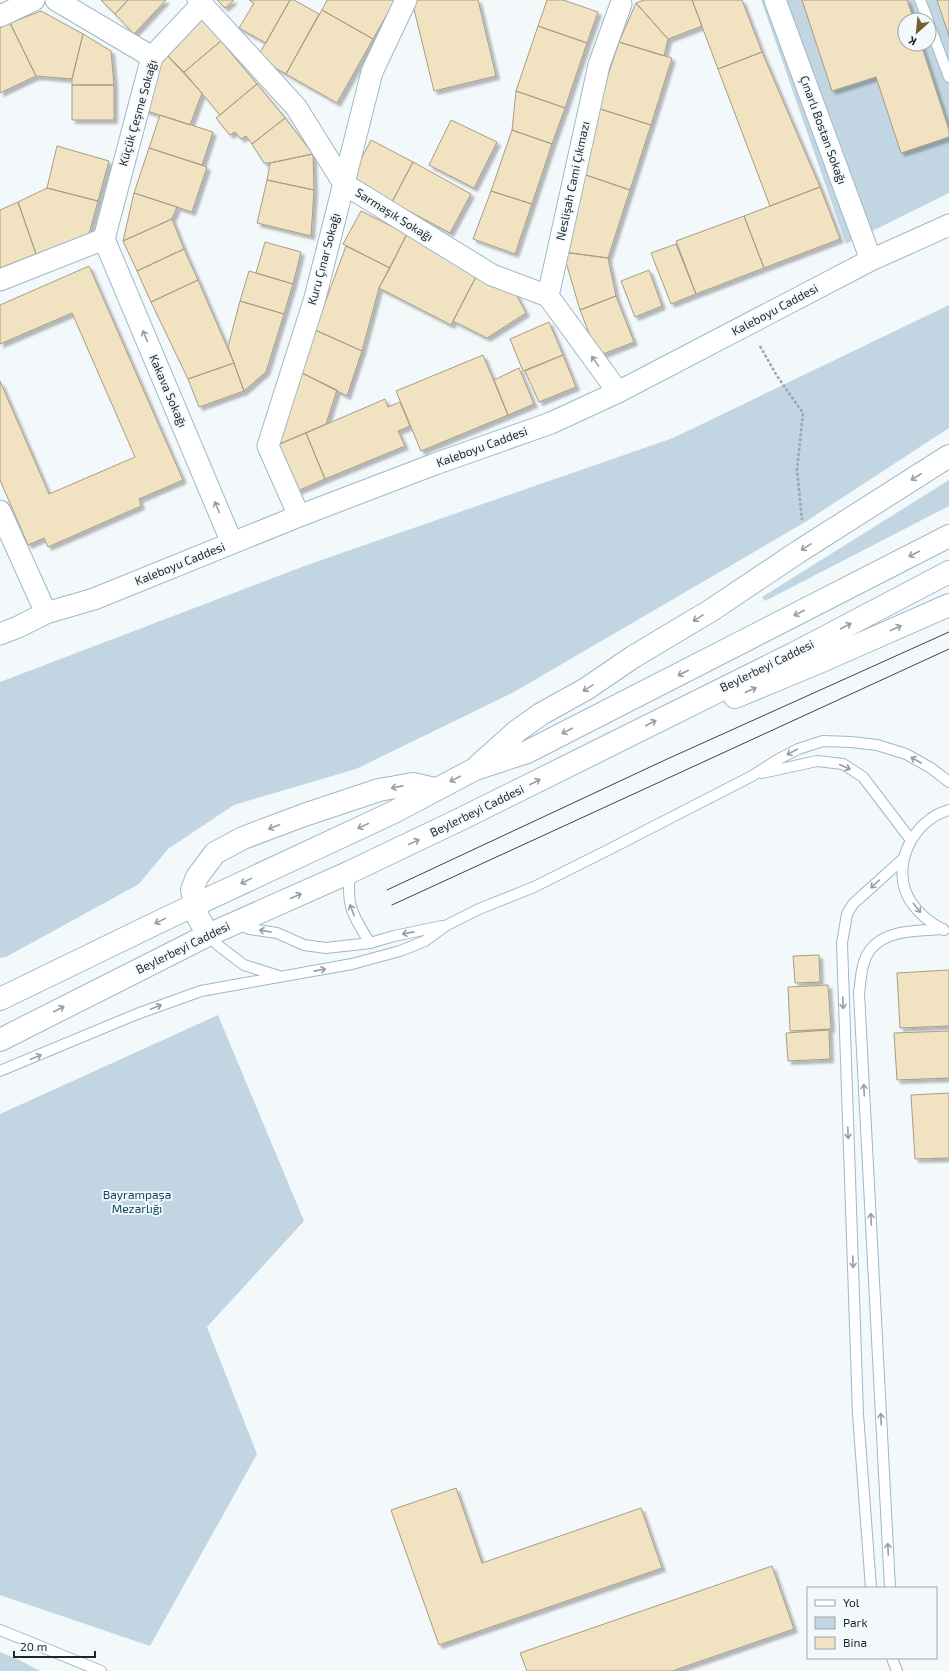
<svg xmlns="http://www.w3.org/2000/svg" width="949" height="1671" font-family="'Exo 2',sans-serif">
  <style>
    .green { fill: #c1d6e2; fill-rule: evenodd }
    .building { fill: #f1e2c1; stroke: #a79d86; filter: url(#shadow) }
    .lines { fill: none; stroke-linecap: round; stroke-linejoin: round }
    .service-casing { stroke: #9fb8c7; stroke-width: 12 }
    .minor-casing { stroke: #9fb8c7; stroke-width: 23 }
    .primary-casing { stroke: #9fb8c7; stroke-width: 24 }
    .path { stroke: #9fa6a9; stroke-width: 2.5; stroke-dasharray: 3 2; stroke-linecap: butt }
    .service { stroke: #fff; stroke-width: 10 }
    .minor { stroke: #fff; stroke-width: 21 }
    .primary { stroke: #fff; stroke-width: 22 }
    .tram { stroke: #3c454a; stroke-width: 1 }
    .oneway { stroke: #999da0 }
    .labels { text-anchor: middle; stroke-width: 4; stroke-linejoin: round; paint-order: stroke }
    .street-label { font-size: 12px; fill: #1c262b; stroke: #f3f8fb }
    .park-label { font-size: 12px; fill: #084965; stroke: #f3f8fb }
  </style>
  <defs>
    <filter id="shadow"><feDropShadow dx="3.5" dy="3.5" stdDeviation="1" flood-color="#0004"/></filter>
  </defs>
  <rect width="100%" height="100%" fill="#f3f8fb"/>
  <path class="green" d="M761 0H949V193L846 244ZM905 20H929V44H905Z
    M949 305V428L802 524 514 692 356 769 234 805 168 849 139 884 6 957 0 958V682L307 565 673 438Z
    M949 480V506L765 601 762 597Z
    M218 1015 304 1221 207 1327 257 1454 150 1646 0 1595V1114Z
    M0 1652 19 1660 40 1671H0Z"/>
  <path class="building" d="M101 0H128L115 14Z
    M128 0H166L134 34 115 14Z
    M217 0H234L225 8Z
    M249 0H290L266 43 239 28 254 3Z
    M290 0H294L319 14 286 74 257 58Z
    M327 0H395L373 39 322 10Z
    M415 0H478L496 76 434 91 412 1Z
    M547 0H563L598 12 587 43 538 26Z
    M644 0H692L702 26 668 39 636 3Z
    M692 0H742L762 52 718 69Z
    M802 0H907L914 20H905V44H921L949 130V137L901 153 876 77 832 91Z
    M937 0H949V36Z
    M636 3 668 39 664 56 619 42Z
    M322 10 373 39 337 103 286 74Z
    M41 11 83 34 72 79 36 76 10 23Z
    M202 19 221 41 184 72 163 51Z
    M10 23 36 76 0 93V28Z
    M538 26 587 43 565 108 516 91Z
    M83 34 111 51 114 85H72V79Z
    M221 41 257 84 220 115 184 72Z
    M619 42 672 58 651 125 597 108Z
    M163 51 202 93 190 125 141 109Z
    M762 52 820 187 770 206 718 69Z
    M257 84 285 118 252 144 246 136 241 139 235 132 230 135 216 118Z
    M72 85H114V120H72Z
    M516 91 565 108 552 144 512 130Z
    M597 108 651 125 630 190 583 174Z
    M160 115 213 132 202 165 149 148Z
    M285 118 313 154 270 163H264L252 144Z
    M451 120 497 142 474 188 429 165Z
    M512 130 552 144 532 204 491 191Z
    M371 140 413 162 392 202 350 180Z
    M57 146 109 161 98 201 47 188Z
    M149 148 207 167 192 212 134 193Z
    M313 154 314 190 267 180 270 163Z
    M413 162 471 194 450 233 392 202Z
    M583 174 630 190 608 258 563 252Z
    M267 180 314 190 311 236 257 223Z
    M820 187 840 239 764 268 744 216Z
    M47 188 98 201 89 234 36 254 18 202Z
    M491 191 532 204 515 254 473 239Z
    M134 193 177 207 172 219 123 241Z
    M18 202 36 254 0 268V210Z
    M361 211 407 234 390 268 343 244Z
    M744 216 764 268 696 294 676 241Z
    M172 219 184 249 137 271 123 241Z
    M407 234 479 271 451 325 379 288Z
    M265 242 301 252 293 284 256 273Z
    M676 244 696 294 671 304 651 253Z
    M346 246 390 268 379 288 362 351 315 330Z
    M184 249 198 280 151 302 137 271Z
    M563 252 608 258 616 296 580 310Z
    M89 266 183 480 139 499 141 506 48 547 44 538 28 545 0 480V381L49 494 135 457 72 313 0 344V305Z
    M649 270 662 306 635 317 621 281Z
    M249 271 293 284 284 314 240 301Z
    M479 271 513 288 526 313 487 338 453 321Z
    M198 280 234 363 188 379 151 302Z
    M616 296 634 342 598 356 580 310Z
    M240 301 284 314 266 372 244 391 228 347Z
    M549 322 563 355 523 371 510 339Z
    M315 330 362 351 347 396 298 371Z
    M483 355 508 415 421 451 396 391Z
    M563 355 576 387 539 402 525 371Z
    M234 363 244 391 199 407 188 379Z
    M519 368 534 404 508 415 494 380Z
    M298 371 337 390 326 424 275 446Z
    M385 399 388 407 400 402 410 426 398 431 405 446 325 479 306 433Z
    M306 433 325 479 295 492 275 446Z
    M819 955 820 982 795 983 793 956Z
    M949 970V1026L900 1028 897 973Z
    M828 985 831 1029 790 1031 788 987Z
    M829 1030 830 1059 788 1061 786 1033Z
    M949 1031V1078L897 1080 894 1033Z
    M949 1093V1158L915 1159 911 1095Z
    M456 1488 482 1563 641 1508 662 1568 439 1645 391 1510Z
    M772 1566 794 1629 672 1671H527L520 1653Z"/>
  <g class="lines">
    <defs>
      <path id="service" d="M920 0 928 20
        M929 24 949 77
        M762 773 817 761 843 764 863 777 911 840
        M350 873C346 906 353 916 370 943
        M238 925 250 929 277 933 304 945 326 948 370 943 394 936 442 926
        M944 930C930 923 919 914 911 902 889 868 912 820 949 810
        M208 935 219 946 244 965 279 976
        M0 1071 137 1014 201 991 352 964 400 951 425 941 447 925 479 909 534 887 608 850 752 776 777 760 798 749 823 741 851 742 877 745 906 754 931 768 949 782
        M871 1588 858 1414 842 943 847 914 853 904 904 858
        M890 1588 859 993C861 980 861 962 870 950 886 929 919 931 943 929
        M0 1630 101 1671
        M892 1658 897 1671"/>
      <path id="minor" d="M56 0 152 57
        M198 0 296 107 344 184 492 275 548 296 618 392
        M775 0 871 260
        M0 16 34 0
        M104 239 232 543
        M104 239 152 57 202 4
        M0 280 104 239
        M548 296 599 65 621 4
        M0 511 46 613
        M299 516 268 446 315 298 372 72 406 0
        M0 634 18 627 46 613 94 599 299 516 435 464 551 423 618 392 871 260 949 225"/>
      <path id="primary" d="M735 697 824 660 949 605
        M479 765 517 731 541 714 586 689 633 657 710 611 798 552 949 456
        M208 935 198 917 192 890 197 877 215 853 243 838 304 815 379 790 413 784 435 789
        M0 999 169 917 394 812 475 769 527 752 949 536
        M0 1040 208 935 350 872 463 818 793 654 949 572"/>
    </defs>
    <use href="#service" class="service-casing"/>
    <use href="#minor" class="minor-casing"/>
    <use href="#primary" class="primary-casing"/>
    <path class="path" d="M760 346 777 376 803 413 797 470 802 520"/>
    <use href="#service" class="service"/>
    <use href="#minor" class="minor"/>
    <use href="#primary" class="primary"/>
    <path class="tram" d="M387 890 665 760 949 632
      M392 905 949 649"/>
  </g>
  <defs><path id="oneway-shaft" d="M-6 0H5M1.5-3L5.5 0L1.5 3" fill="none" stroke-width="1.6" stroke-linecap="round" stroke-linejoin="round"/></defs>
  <g class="oneway">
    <use href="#oneway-shaft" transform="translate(145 336) rotate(-113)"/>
    <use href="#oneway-shaft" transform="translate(595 361) rotate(-126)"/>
    <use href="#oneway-shaft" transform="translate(916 477) rotate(147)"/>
    <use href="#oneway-shaft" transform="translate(217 507) rotate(-113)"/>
    <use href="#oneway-shaft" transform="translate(806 547) rotate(148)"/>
    <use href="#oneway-shaft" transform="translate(914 554) rotate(153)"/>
    <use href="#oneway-shaft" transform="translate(799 613) rotate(153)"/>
    <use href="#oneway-shaft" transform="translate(698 618) rotate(149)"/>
    <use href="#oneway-shaft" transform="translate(846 626) rotate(-28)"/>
    <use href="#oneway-shaft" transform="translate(896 628) rotate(-24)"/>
    <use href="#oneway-shaft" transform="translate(683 673) rotate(153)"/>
    <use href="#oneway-shaft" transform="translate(588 688) rotate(148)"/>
    <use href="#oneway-shaft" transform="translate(751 690) rotate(-23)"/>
    <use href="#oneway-shaft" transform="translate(651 723) rotate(-27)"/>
    <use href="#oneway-shaft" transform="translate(567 731) rotate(153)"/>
    <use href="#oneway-shaft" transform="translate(792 752) rotate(153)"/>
    <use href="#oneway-shaft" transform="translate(916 760) rotate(-150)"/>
    <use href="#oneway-shaft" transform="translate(845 767) rotate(24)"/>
    <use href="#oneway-shaft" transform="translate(455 779) rotate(153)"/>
    <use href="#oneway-shaft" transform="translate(535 782) rotate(-27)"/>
    <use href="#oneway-shaft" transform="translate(397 787) rotate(169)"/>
    <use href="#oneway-shaft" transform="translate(363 826) rotate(155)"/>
    <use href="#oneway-shaft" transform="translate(274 827) rotate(159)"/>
    <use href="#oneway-shaft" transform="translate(414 842) rotate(-25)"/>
    <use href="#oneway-shaft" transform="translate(246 881) rotate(154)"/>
    <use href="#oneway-shaft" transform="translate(875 884) rotate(138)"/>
    <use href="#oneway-shaft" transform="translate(296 896) rotate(-24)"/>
    <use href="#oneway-shaft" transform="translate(917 908) rotate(51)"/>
    <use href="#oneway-shaft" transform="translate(352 910) rotate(-111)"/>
    <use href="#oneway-shaft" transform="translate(160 921) rotate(154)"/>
    <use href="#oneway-shaft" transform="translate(265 931) rotate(-170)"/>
    <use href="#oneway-shaft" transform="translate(408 933) rotate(169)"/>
    <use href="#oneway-shaft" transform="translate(320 970) rotate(-11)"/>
    <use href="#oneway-shaft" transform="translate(843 1003) rotate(88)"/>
    <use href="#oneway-shaft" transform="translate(156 1007) rotate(-21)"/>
    <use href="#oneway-shaft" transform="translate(59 1009) rotate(-27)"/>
    <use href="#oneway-shaft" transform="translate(36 1057) rotate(-22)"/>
    <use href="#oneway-shaft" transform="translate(864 1090) rotate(-93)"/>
    <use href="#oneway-shaft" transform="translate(848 1133) rotate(88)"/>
    <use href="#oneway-shaft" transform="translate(871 1219) rotate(-93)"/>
    <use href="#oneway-shaft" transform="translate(853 1262) rotate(88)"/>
    <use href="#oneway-shaft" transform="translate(881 1419) rotate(-93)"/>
    <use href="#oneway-shaft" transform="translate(888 1549) rotate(-93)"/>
  </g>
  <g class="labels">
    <g class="street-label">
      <text transform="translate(138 113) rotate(-74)" y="4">Küçük Çeşme Sokağı</text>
      <text transform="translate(823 130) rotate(70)" y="4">Çınarlı Bostan Sokağı</text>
      <text transform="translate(573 181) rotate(-78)" y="4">Neslişah Cami Çıkmazı</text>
      <text transform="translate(394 215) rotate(32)" y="4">Sarmaşık Sokağı</text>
      <text transform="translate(324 259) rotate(-75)" y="4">Kuru Çınar Sokağı</text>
      <text transform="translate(775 310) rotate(-28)" y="4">Kaleboyu Caddesi</text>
      <text transform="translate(168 391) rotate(67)" y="4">Kakava Sokağı</text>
      <text transform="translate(482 447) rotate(-20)" y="4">Kaleboyu Caddesi</text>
      <text transform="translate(180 564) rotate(-22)" y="4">Kaleboyu Caddesi</text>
      <text transform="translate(767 666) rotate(-26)" y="4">Beylerbeyi Caddesi</text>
      <text transform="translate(477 811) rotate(-26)" y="4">Beylerbeyi Caddesi</text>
      <text transform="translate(183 948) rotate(-26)" y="4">Beylerbeyi Caddesi</text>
    </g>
    <g class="park-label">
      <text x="137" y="1199">Bayrampaşa<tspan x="137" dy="14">Mezarlığı</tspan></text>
    </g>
  </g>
  <rect x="807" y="1587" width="130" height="72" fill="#f3f8fb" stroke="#9da4a8"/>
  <rect x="815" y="1600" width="20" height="6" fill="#ffffff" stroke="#9da4a8"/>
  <text x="843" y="1607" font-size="12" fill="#1c262b">Yol</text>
  <rect x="815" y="1617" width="20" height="12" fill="#c1d6e2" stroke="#9da4a8"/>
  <text x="843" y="1627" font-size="12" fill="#1c262b">Park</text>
  <rect x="815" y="1637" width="20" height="12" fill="#f1e2c1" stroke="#9da4a8"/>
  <text x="843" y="1647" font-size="12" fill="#1c262b">Bina</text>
  <g transform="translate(917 32) rotate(207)"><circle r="19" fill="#f3f8fb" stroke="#9da4a8"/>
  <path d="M0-3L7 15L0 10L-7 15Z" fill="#735e2e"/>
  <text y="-6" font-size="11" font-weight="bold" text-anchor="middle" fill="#1c262b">K</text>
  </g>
  <path d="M14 1651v6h81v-6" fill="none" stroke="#1c262b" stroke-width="2"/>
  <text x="20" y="1651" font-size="12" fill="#1c262b" stroke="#f3f8fb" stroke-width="3" paint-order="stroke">20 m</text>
</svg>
